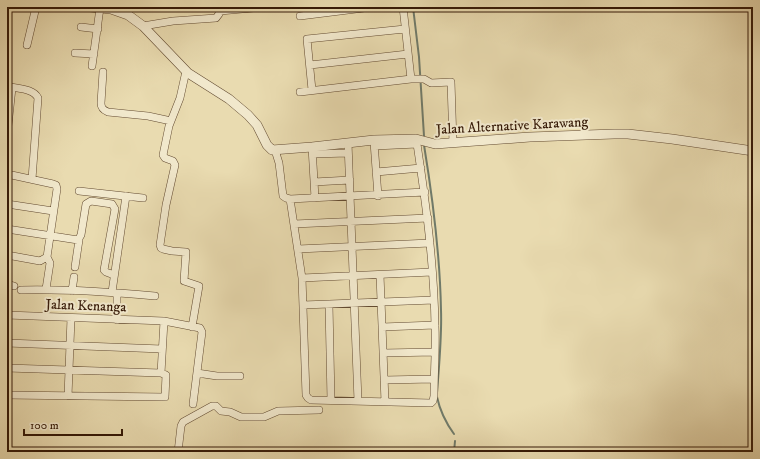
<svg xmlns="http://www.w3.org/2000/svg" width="760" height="459" font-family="'IM FELL DW Pica',serif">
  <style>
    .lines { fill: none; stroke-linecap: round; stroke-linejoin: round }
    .stream { stroke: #707a69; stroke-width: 2 }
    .minor-casing { stroke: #624a31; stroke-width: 8 }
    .tertiary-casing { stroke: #624a31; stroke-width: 10 }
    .minor { stroke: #f1e8cc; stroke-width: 7 }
    .tertiary { stroke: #f1e8cc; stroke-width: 9 }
    .labels { text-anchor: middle; stroke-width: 4; stroke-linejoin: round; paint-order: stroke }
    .street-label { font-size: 14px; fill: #351907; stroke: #f1e8cc }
  </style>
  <rect width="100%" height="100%" fill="#e9dbb0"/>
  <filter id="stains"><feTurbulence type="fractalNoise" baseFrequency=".005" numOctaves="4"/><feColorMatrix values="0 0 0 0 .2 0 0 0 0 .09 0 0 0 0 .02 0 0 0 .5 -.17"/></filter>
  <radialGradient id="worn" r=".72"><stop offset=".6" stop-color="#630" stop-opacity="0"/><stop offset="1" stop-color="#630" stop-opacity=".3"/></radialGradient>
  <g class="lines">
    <path class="stream" d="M413 7 419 57 424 136
      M424 145C433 200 440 254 441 310 442 337 439 365 437 393
      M437 397C440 411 446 423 454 434
      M454 452 455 441"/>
    <defs>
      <path id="minor" d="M403 7 411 79
        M220 11 265 7
        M300 16 372 7
        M143 26 173 21 216 18 219 14 220 7
        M81 27 98 29
        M27 45 36 7
        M75 53 94 54
        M310 65 408 54
        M92 66 100 8
        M186 71 180 98 169 126 163 155 165 158 173 161 175 165 166 205 160 245 161 248 163 249 172 251 186 252 184 281 199 286 192 327
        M103 72 101 103C101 108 103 110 108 112L148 116 171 121
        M7 86C17 89 33 88 38 98L32 179
        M312 90 307 39 405 29
        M300 92 411 79H424L431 83 451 82 453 143
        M7 135 12 88
        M374 142 378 196
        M348 143 358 401
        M312 147 315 198
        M275 150 279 163 283 196 286 198 290 199 302 278 306 395 308 398 311 400 431 403 433 401 434 396C434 372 436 349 435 326 434 264 426 204 417 144L375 146
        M313 154 348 153
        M376 172 421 168
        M7 174 53 184 56 185 57 189 47 257 40 261 7 255
        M314 182 350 180
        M79 191 143 198
        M290 199 425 192
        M7 204 53 211
        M294 224 428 218
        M7 229 78 240 81 235 86 204 91 201 112 204 115 209 104 270 106 272 114 275
        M298 249 430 243
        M75 267 79 240
        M380 275 385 402
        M302 278 432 272
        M7 284 14 286
        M46 289 50 263 47 257
        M21 290C66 289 111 292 155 296
        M72 291 74 277
        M112 292 126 196
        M117 293V320
        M303 305 434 300
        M329 305 331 400
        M7 315 164 321 200 328 202 332 193 404
        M382 327 435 325
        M7 343 162 349
        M383 353 435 352
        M7 368 161 373
        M197 373 217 376H240
        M384 380 434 379
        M7 395 165 397 166 375 161 373 164 321
        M68 396 71 318
        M178 452 181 426 183 422 212 406H216L221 411 230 412 241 417H264L278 411 319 410"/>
      <path id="tertiary" d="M90 7 111 9 128 15 143 26 188 73 229 99 248 115 257 125 267 145 272 150 312 147 374 140 416 139 435 144 530 137 614 134H628L672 139 753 151"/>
    </defs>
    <use href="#minor" class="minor-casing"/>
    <use href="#tertiary" class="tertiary-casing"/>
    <use href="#minor" class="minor"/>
    <use href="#tertiary" class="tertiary"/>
  </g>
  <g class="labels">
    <g class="street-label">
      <text transform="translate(512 125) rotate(-3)" y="5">Jalan Alternative Karawang</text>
      <text transform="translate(86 305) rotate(2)" y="5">Jalan Kenanga</text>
    </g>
  </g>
  <rect width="760" height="459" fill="none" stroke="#e9dbb0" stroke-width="24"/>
  <rect x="8" y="8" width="744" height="443" fill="none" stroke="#351907" stroke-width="2"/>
  <rect x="12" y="12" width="736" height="435" fill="none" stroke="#351907"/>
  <path d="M24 429v6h98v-6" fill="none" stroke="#351907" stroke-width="2"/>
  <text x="30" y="429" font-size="12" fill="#351907" stroke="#f1e8cc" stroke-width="3" paint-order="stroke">100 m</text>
  <rect width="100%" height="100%" filter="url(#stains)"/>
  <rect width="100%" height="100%" fill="url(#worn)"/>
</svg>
